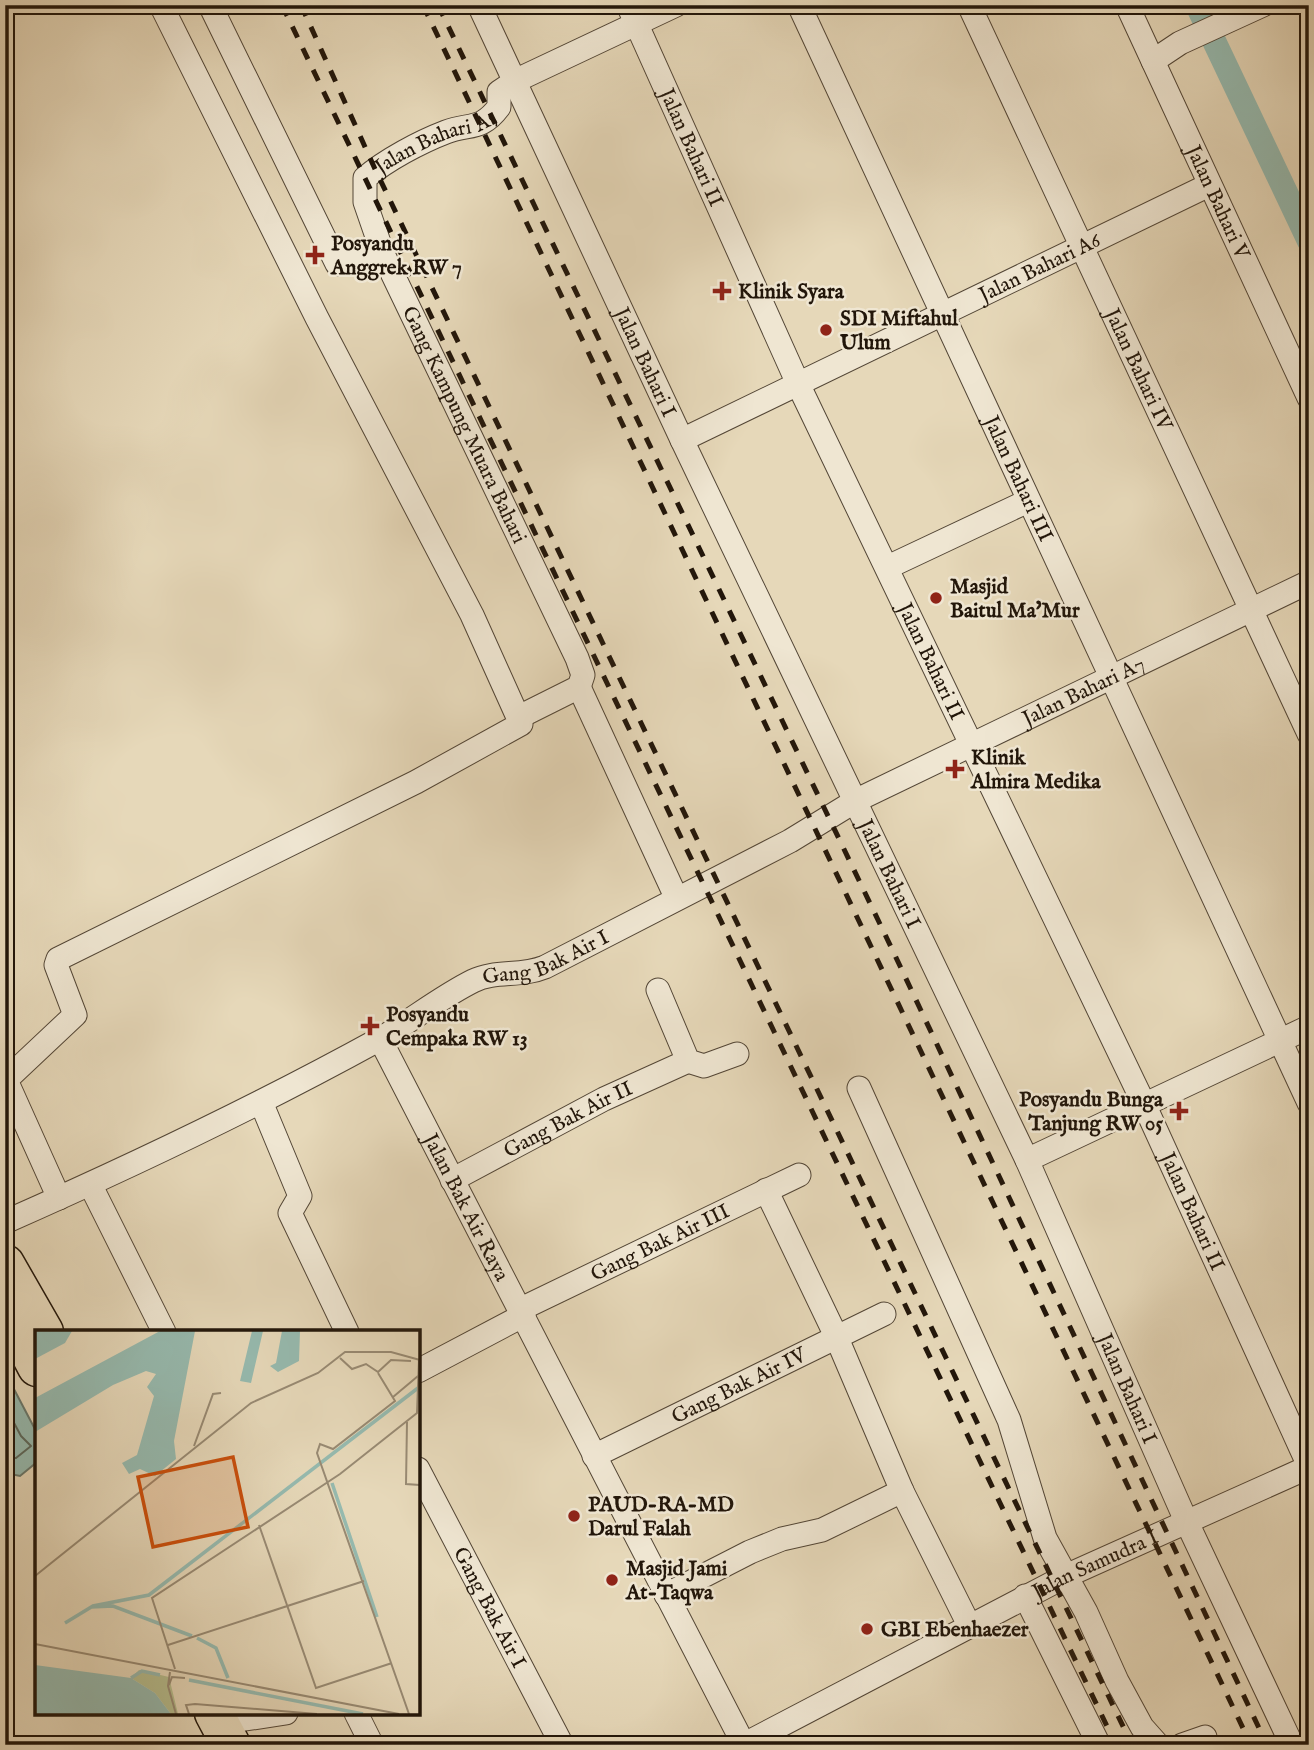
<svg xmlns="http://www.w3.org/2000/svg" width="1314" height="1750" font-family="'IM FELL English',serif">
  <style>
    .water { fill: #96baaf; stroke: #68786d; stroke-width: 2 }
    .lines { fill: none; stroke-linecap: round; stroke-linejoin: round }
    .shore { stroke: #5c685c; stroke-width: 2 }
    .canal { stroke: #96baaf; stroke-width: 24 }
    .minor-casing { stroke: #534636; stroke-width: 25 }
    .trunk-casing { stroke: #22160a; stroke-width: 41 }
    .minor { stroke: #efe6d2; stroke-width: 23 }
    .trunk { stroke: #e6d8b9; stroke-width: 38 }
    .rail { stroke: #22160a; stroke-width: 5; stroke-dasharray: 12 12; stroke-linecap: butt }
    .poi-dot { fill: #8f2418; stroke: #efe6d2; stroke-width: 2.5 }
    .labels { text-anchor: middle; stroke-width: 5; stroke-linejoin: round; paint-order: stroke }
    .street-label { font-size: 21px; fill: #22160a; stroke: #efe6d2 }
    .poi-label { font-size: 21px; font-weight: bold; fill: #22160a; stroke: #efe6d2; text-anchor: start }
    .inset-river { fill: none; stroke: #96baaf; stroke-width: 3.5 }
    .inset-road { fill: none; stroke: #988a73; stroke-width: 2 }
    .view { fill: #ca4f0c; fill-opacity: 0.15; stroke: #ca4f0c; stroke-width: 3.5 }
    .inset-edge { fill: none; stroke: #22160a; stroke-width: 3.5 }
  </style>
  <rect width="100%" height="100%" fill="#e6d8b9"/>
  <filter id="stains"><feTurbulence type="fractalNoise" baseFrequency=".00286" numOctaves="4"/><feColorMatrix values="0 0 0 0 .2 0 0 0 0 .09 0 0 0 0 .02 0 0 0 .5 -.17"/></filter>
  <radialGradient id="worn" r=".72"><stop offset=".6" stop-color="#630" stop-opacity="0"/><stop offset="1" stop-color="#630" stop-opacity=".3"/></radialGradient>
  <path class="water" d="M5 1372 37 1433V1462L20 1476 5 1473Z"/>
  <g class="lines">
    <path class="shore" d="M5 1406 21 1436 31 1446 16 1458H5"/>
    <path class="canal" d="M1197 5 1309 241"/>
    <defs>
      <g id="minor">
        <path id="s1" d="M210 5 337 264 374 250 383 254 577 658 583 675 579 687 519 717"/>
        <path id="s2" d="M479 5 682 440 1027 1160 1183 1514 1292 1745"/>
        <path id="s3" d="M628 5 799 386 1144 1104 1309 1466"/>
        <path id="s4" d="M799 5 1309 1103"/>
        <path id="s5" d="M969 5 1309 734"/>
        <path id="s6" d="M1127 5 1309 398"/>
        <path d="M1153 61 1180 43 1263 5"/>
        <path id="s7" d="M383 254 365 202V178C386 160 420 142 446 132 470 123 481 131 499 107V92L517 80 676 5"/>
        <path id="s8" d="M682 440 1209 185"/>
        <path d="M888 567 1028 501"/>
        <path d="M579 687 676 897"/>
        <path d="M658 990 688 1061 704 1066 737 1054"/>
        <path id="s9" d="M380 1039 744 1745"/>
        <path d="M859 1088 1009 1420 1045 1538 1086 1612 1117 1681 1142 1727 1158 1745"/>
        <path d="M261 1102 300 1196 290 1213 347 1332"/>
        <path d="M1027 1160 1309 1027"/>
        <path id="s10" d="M452 1180 604 1099 688 1061"/>
        <path d="M91 1186 164 1332"/>
        <path d="M766 1190 836 1336 902 1491 969 1625"/>
        <path d="M59 1198 6 1080 75 1015 56 965 58 959 416 782 521 724 472 615 317 318 161 5"/>
        <path id="s11" d="M5 1222C132 1166 256 1107 378 1040 410 1022 439 998 473 981 495 970 521 977 545 967L790 841 857 800 1309 582"/>
        <path id="s12" d="M521 1309 799 1175"/>
        <path d="M418 1371 524 1315"/>
        <path id="s13" d="M594 1456 884 1314"/>
        <path id="s14" d="M418 1469 562 1745"/>
        <path d="M666 1595 750 1552 782 1539 822 1530 902 1491"/>
        <path d="M1025 1596 1099 1745"/>
        <path d="M356 1713 372 1745"/>
        <path d="M223 1730 239 1720 286 1713"/>
        <path id="s15" d="M743 1745 1066 1576 1309 1467"/>
        <path d="M1182 1745 1205 1737"/>
      </g>
      <path id="trunk" d="M5 1264 44 1332
        M7 1310 37 1367
        M214 1713 231 1745"/>
    </defs>
    <use href="#minor" class="minor-casing"/>
    <use href="#trunk" class="trunk-casing"/>
    <use href="#minor" class="minor"/>
    <use href="#trunk" class="trunk"/>
    <path class="rail" d="M282 5 1116 1745
      M301 5 375 169 1132 1745
      M423 5 1251 1745
      M438 5 892 949 1267 1745"/>
  </g>
  <g class="poi-dot">
    <path d="M311.5 244.5h7v7h7v7h-7v7h-7v-7h-7v-7h7z"/>
    <path d="M718.5 280.5h7v7h7v7h-7v7h-7v-7h-7v-7h7z"/>
    <circle cx="826" cy="330" r="7"/>
    <circle cx="936" cy="598" r="7"/>
    <path d="M951.5 758.5h7v7h7v7h-7v7h-7v-7h-7v-7h7z"/>
    <path d="M366.5 1015.5h7v7h7v7h-7v7h-7v-7h-7v-7h7z"/>
    <path d="M1175.5 1100.5h7v7h7v7h-7v7h-7v-7h-7v-7h7z"/>
    <circle cx="574" cy="1516" r="7"/>
    <circle cx="612" cy="1580" r="7"/>
    <circle cx="867" cy="1629" r="7"/>
  </g>
  <g class="labels">
    <g class="street-label">
      <text dy="7" stroke="none"><textPath href="#s7" startOffset="159">Jalan Bahari A5</textPath></text>
      <text dy="7" stroke="none"><textPath href="#s3" startOffset="156">Jalan Bahari II</textPath></text>
      <text dy="7" stroke="none"><textPath href="#s6" startOffset="217">Jalan Bahari V</textPath></text>
      <text dy="7" stroke="none"><textPath href="#s8" startOffset="397">Jalan Bahari A6</textPath></text>
      <text dy="7" stroke="none"><textPath href="#s2" startOffset="394">Jalan Bahari I</textPath></text>
      <text dy="7" stroke="none"><textPath href="#s5" startOffset="402">Jalan Bahari IV</textPath></text>
      <text dy="7" stroke="none"><textPath href="#s1" startOffset="527">Gang Kampung Muara Bahari</textPath></text>
      <text dy="7" stroke="none"><textPath href="#s4" startOffset="522">Jalan Bahari III</textPath></text>
      <text dy="7" stroke="none"><textPath href="#s3" startOffset="723">Jalan Bahari II</textPath></text>
      <text dy="7" stroke="none"><textPath href="#s11" startOffset="1206">Jalan Bahari A7</textPath></text>
      <text dy="7" stroke="none"><textPath href="#s2" startOffset="961">Jalan Bahari I</textPath></text>
      <text dy="7" stroke="none"><textPath href="#s11" startOffset="604">Gang Bak Air I</textPath></text>
      <text dy="7" stroke="none"><textPath href="#s10" startOffset="131">Gang Bak Air II</textPath></text>
      <text dy="7" stroke="none"><textPath href="#s9" startOffset="189">Jalan Bak Air Raya</textPath></text>
      <text dy="7" stroke="none"><textPath href="#s3" startOffset="1332">Jalan Bahari II</textPath></text>
      <text dy="7" stroke="none"><textPath href="#s12" startOffset="154">Gang Bak Air III</textPath></text>
      <text dy="7" stroke="none"><textPath href="#s13" startOffset="161">Gang Bak Air IV</textPath></text>
      <text dy="7" stroke="none"><textPath href="#s2" startOffset="1528">Jalan Bahari I</textPath></text>
      <text dy="7" stroke="none"><textPath href="#s15" startOffset="396">Jalan Samudra I</textPath></text>
      <text dy="7" stroke="none"><textPath href="#s14" startOffset="156">Gang Bak Air I</textPath></text>
    </g>
    <g class="poi-label">
      <text x="331" y="250">Posyandu<tspan x="331" dy="24">Anggrek RW 7</tspan></text>
      <text x="738" y="298">Klinik Syara</text>
      <text x="840" y="325">SDI Miftahul<tspan x="840" dy="24">Ulum</tspan></text>
      <text x="950" y="593">Masjid<tspan x="950" dy="24">Baitul Ma'Mur</tspan></text>
      <text x="971" y="764">Klinik<tspan x="971" dy="24">Almira Medika</tspan></text>
      <text x="386" y="1021">Posyandu<tspan x="386" dy="24">Cempaka RW 13</tspan></text>
      <text x="1163" y="1106" text-anchor="end">Posyandu Bunga<tspan x="1163" dy="24">Tanjung RW 05</tspan></text>
      <text x="588" y="1511">PAUD-RA-MD<tspan x="588" dy="24">Darul Falah</tspan></text>
      <text x="626" y="1575">Masjid Jami<tspan x="626" dy="24">At-Taqwa</tspan></text>
      <text x="881" y="1636">GBI Ebenhaezer</text>
    </g>
  </g>
  <g transform="translate(35 1330)">
    <rect width="385" height="385" fill="#e6d8b9"/>
    <path d="M104 340 134 347 143 384H136L120 363 96 348Z" fill="#b6be8f"/>
    <path d="M0 1H37L30 13 0 29ZM125 1H160L139 111 141 129 120 146 105 139 94 144 87 133 102 125 119 66 112 57 121 44 111 41 78 55 0 102V68ZM217 1H228L216 53 205 51ZM247 1H265L264 31 243 42 235 36 241 33ZM0 335 96 348 120 363 136 384H0Z" fill="#96baaf"/>
    <path class="inset-river" d="M297 153 342 287M56 277 78 276 157 306M30 293 58 276 114 265 383 58M162 308 181 318 193 348M96 348 107 341 125 345M154 350 328 384"/>
    <path class="inset-road" d="M305 28 317 39 331 34 343 42 356 30 376 31M343 43 360 71 298 119 285 114 282 123 374 384M358 67 383 46M372 92 371 154 385 155M159 116 178 64 186 63M224 195 281 358 357 333M0 246 216 73 283 43 310 22H356L385 30M0 314 364 384M133 315 329 251M140 339 117 268 305 144 382 83 384 29M135 342 133 356 141 384M134 355 137 347 150 348M154 384 151 375 160 374 282 384"/>
    <path class="view" d="M198 127 213 197 118 217 103 147Z"/>
    <rect width="385" height="385" class="inset-edge"/>
  </g>
  <rect width="1314" height="1750" fill="none" stroke="#e6d8b9" stroke-width="28"/>
  <rect x="7" y="7" width="1300" height="1736" fill="none" stroke="#22160a" stroke-width="3.5"/>
  <rect x="14" y="14" width="1286" height="1722" fill="none" stroke="#22160a" stroke-width="2"/>
  <rect width="100%" height="100%" filter="url(#stains)"/>
  <rect width="100%" height="100%" fill="url(#worn)"/>
</svg>
